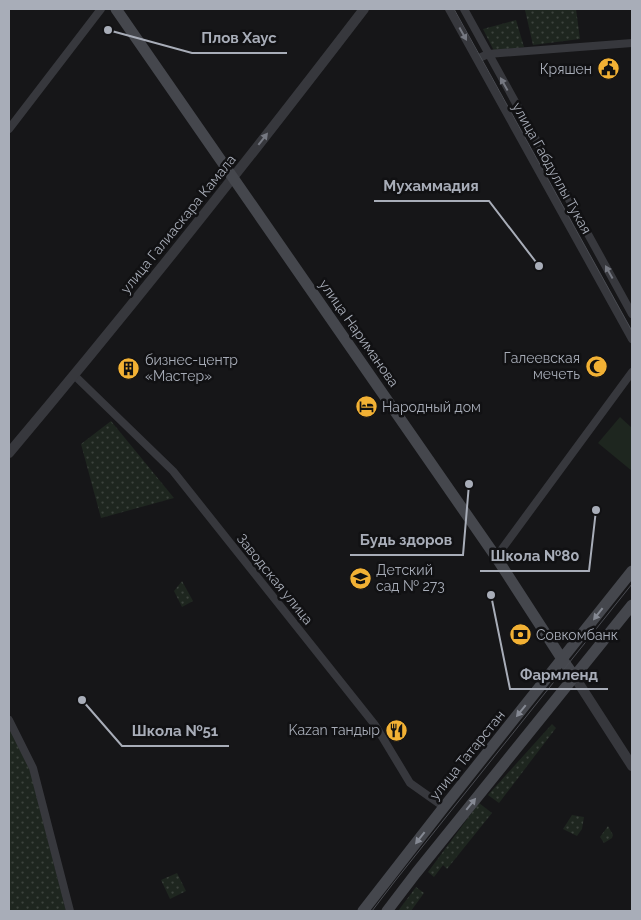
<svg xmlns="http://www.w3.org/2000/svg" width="641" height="920" font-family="Raleway,sans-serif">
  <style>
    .green { fill: url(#green-dots) }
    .pitch { fill: #1e261f }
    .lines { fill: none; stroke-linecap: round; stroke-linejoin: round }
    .minor { stroke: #37383d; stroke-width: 8 }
    .tertiary { stroke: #37383d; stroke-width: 10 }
    .secondary { stroke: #45474d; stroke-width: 11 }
    .tram { stroke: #4a4c52; stroke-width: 1 }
    .oneway { fill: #757881 }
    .oneway2 { fill: #858993 }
    .labels { text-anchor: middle; stroke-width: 5; stroke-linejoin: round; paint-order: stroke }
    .poi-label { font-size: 14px; fill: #a8adb8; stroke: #111113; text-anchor: start }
    .street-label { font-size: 14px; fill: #a8adb8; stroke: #111113 }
    .leader { fill: none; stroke: #a8adb8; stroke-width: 2 }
    .callout-dot { fill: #a8adb8; stroke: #111113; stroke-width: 2 }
    .callout-label { font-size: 15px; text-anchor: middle; font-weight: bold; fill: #a8adb8; stroke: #111113; stroke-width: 5; stroke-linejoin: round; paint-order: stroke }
  </style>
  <defs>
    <pattern id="green-dots" width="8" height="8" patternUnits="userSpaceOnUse" patternTransform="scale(1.25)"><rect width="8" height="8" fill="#1e261f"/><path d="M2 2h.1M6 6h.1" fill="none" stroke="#3c433d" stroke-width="1.8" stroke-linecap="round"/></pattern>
  </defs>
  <rect width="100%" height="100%" fill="#161618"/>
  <path class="green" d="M526 9H576L580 39 533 45 525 10Z
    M516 20 524 47 494 51 483 29Z
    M111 421 174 498 101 518 81 444Z
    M182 581 193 601 182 607 174 591Z
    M9 724 30 770 66 911H9Z
    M552 724 556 728 499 803 488 795Z
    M479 803 492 813 447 869 443 865 434 877 428 872Z
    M572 815 584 817 582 829 577 836 563 829Z
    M608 826 613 835 612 838 604 843 600 837Z
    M177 873 186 891 170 899 161 880Z
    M416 887 424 893 411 911H398Z"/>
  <path class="pitch" d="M620 417 632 428V471L598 443Z"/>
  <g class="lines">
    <path class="minor" d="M449 9 632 339
      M464 9 632 314
      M477 59 488 54 632 43
      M9 129 101 9
      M74 375 173 471 375 725 410 783 444 807
      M496 557 632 372
      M9 720 33 768 70 911"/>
    <path class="tertiary" d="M9 453C131 308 249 159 364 9
      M574 676 632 766"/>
    <path class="secondary" d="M116 9 496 557 562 659 574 676
      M363 911 444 807 632 571
      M387 911 416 873 632 605"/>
    <path class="tram" d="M454 9 632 331
      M372 911 395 881 632 584"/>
  </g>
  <defs><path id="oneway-solid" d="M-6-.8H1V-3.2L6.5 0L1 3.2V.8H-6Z" transform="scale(1.25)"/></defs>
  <g class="oneway">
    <use href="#oneway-solid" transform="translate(463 34) rotate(61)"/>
    <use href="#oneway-solid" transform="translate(504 84) rotate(-119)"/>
    <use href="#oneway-solid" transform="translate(263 139) rotate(-52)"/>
    <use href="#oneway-solid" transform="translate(609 272) rotate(-119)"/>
  </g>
  <g class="oneway2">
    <use href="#oneway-solid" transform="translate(598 614) rotate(128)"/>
    <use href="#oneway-solid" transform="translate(521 711) rotate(129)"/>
    <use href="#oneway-solid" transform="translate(471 804) rotate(-51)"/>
    <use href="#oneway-solid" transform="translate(420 838) rotate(128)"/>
  </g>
  <defs>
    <symbol id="civic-disc" viewBox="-11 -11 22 22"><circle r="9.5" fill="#f2b134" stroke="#111113"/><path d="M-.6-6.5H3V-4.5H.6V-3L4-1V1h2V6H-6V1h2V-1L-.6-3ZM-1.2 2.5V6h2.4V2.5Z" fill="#111"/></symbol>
    <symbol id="mosque-disc" viewBox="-11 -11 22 22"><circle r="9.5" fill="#f2b134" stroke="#111113"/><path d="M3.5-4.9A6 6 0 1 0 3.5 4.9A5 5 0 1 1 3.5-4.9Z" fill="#111"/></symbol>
    <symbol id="building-disc" viewBox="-11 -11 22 22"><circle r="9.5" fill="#f2b134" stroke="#111113"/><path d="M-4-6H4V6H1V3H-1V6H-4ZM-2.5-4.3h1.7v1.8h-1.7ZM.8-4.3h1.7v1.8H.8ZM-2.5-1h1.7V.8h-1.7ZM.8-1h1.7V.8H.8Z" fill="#111"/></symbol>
    <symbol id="hotel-disc" viewBox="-11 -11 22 22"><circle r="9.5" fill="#f2b134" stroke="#111113"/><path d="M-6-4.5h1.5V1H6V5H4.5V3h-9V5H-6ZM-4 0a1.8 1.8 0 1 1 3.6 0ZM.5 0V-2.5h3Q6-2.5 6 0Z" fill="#111"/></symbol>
    <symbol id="school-disc" viewBox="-11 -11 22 22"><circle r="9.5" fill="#f2b134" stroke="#111113"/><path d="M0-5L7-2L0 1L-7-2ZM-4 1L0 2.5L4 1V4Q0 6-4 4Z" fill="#111"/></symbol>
    <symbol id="bank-disc" viewBox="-11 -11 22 22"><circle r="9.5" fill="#f2b134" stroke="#111113"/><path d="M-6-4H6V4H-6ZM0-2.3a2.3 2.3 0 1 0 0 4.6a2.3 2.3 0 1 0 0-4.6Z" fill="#111"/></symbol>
    <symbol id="restaurant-disc" viewBox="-11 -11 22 22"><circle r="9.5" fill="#f2b134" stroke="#111113"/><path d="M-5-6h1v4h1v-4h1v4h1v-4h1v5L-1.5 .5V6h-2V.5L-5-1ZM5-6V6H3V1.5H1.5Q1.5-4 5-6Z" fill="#111"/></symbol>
  </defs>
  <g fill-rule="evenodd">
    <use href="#civic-disc" x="596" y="56" width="25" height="25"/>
    <use href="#mosque-disc" x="584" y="354" width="25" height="25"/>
    <use href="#building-disc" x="116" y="356" width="25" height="25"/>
    <use href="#hotel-disc" x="354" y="394" width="25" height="25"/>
    <use href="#school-disc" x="348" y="566" width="25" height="25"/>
    <use href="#bank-disc" x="508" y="622" width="25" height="25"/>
    <use href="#restaurant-disc" x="384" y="718" width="25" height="25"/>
  </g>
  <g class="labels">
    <g class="poi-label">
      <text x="592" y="74" text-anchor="end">Кряшен</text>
      <text x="580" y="363" text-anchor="end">Галеевская<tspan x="580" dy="16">мечеть</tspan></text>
      <text x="145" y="365">бизнес-центр<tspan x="145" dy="16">«Мастер»</tspan></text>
      <text x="382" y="412">Народный дом</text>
      <text x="376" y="575">Детский<tspan x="376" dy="16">сад № 273</tspan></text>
      <text x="536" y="640">Совкомбанк</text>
      <text x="380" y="735" text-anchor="end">Kazan тандыр</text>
    </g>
    <g class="street-label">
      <text transform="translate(552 168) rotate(61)" y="5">улица Габдуллы Тукая</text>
      <text transform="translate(178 224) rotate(-51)" y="5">улица Галиаскара Камала</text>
      <text transform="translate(359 333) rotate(55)" y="5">улица Нариманова</text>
      <text transform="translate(275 579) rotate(51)" y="5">Заводская улица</text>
      <text transform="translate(467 755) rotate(-51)" y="5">улица Татарстан</text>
    </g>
  </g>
  <path class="leader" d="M108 30L192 53H287M539 266L489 201H374M469 484L463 555H350M596 510L589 571H480M491 595L510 689H608M82 700L122 746H229"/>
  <g class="callout-dot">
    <circle cx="108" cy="30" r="5"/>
    <circle cx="539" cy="266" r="5"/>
    <circle cx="469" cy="484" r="5"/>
    <circle cx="596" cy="510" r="5"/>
    <circle cx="491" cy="595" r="5"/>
    <circle cx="82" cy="700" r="5"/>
  </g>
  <g class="callout-label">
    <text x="239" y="43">Плов Хаус</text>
    <text x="431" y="191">Мухаммадия</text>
    <text x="406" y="545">Будь здоров</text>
    <text x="535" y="561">Школа №80</text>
    <text x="559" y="680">Фармленд</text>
    <text x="175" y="736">Школа №51</text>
  </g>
  <rect width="641" height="920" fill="none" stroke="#a8adb8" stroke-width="20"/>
</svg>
